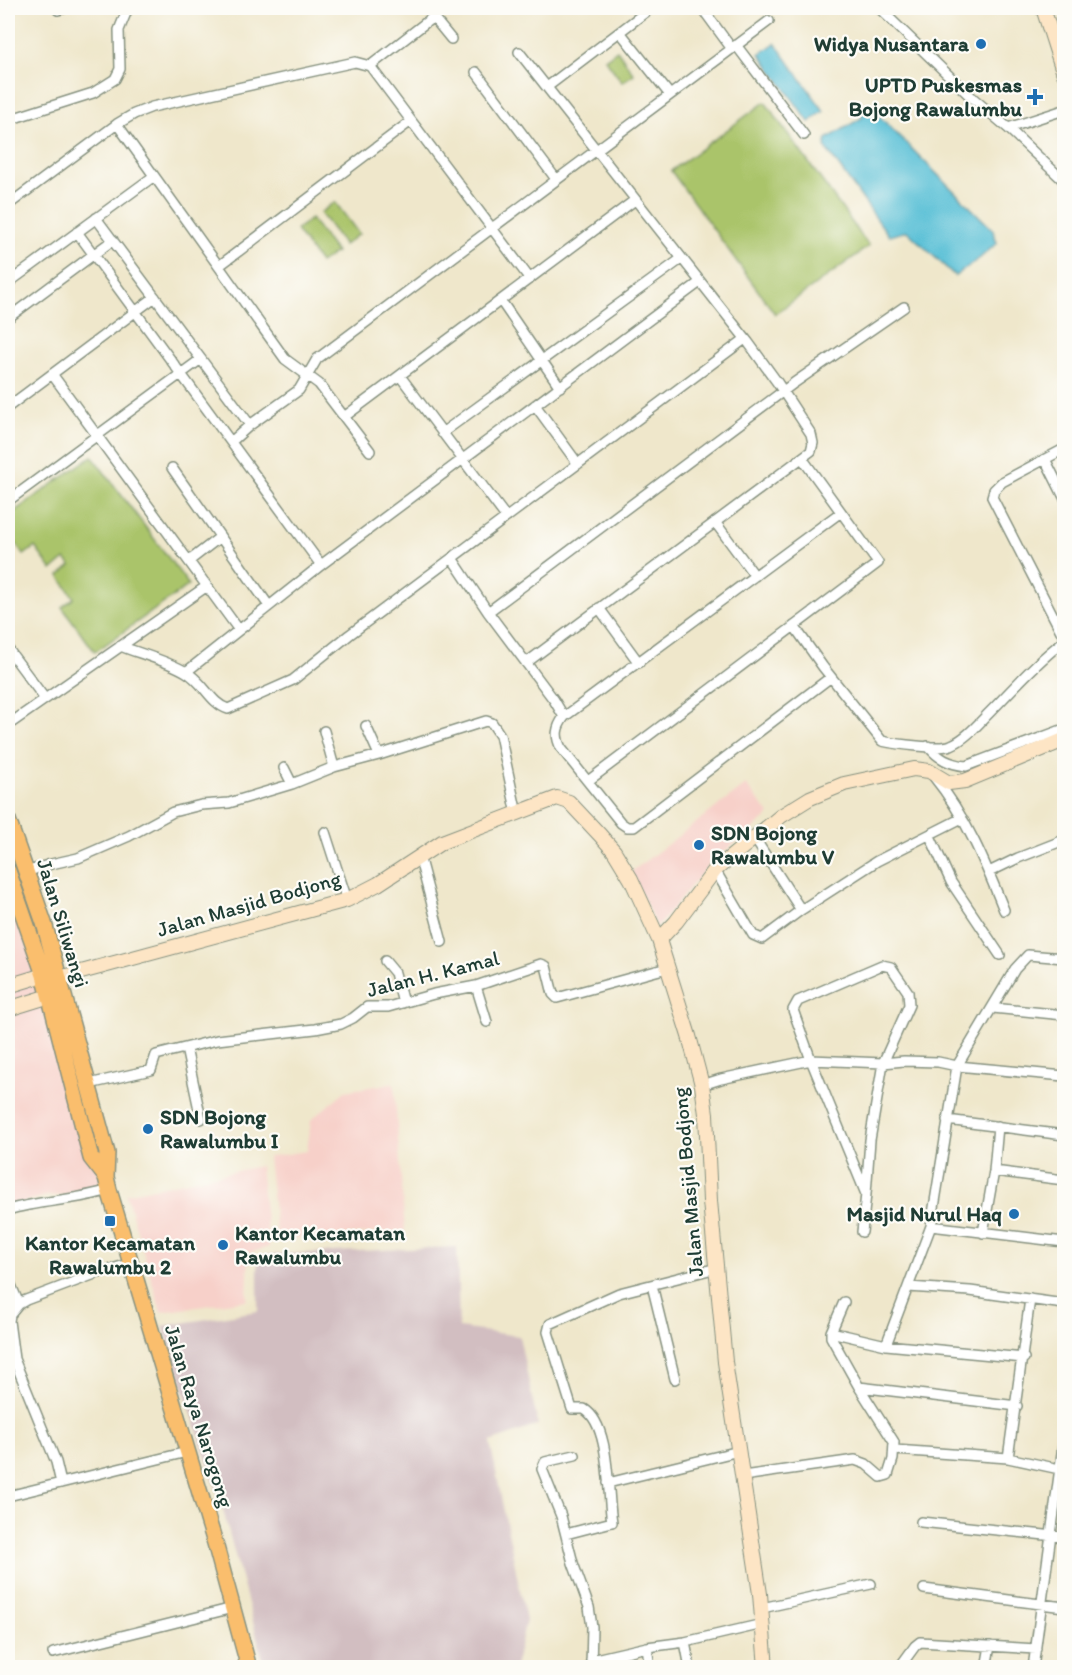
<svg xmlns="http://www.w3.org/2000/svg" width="1072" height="1675" font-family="Itim,sans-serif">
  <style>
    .built { fill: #f7d0c9 }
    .industrial { fill: #d2bec1 }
    .green { fill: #aac46b; stroke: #648050; stroke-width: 1.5 }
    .water { fill: #58bfd6; stroke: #3c7e85; stroke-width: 1.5 }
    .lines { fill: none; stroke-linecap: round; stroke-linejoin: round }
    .stream { stroke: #58bfd6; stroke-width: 3 }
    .street-casing { stroke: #879280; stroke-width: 12 }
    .secondary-casing { stroke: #879280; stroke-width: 16 }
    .primary-casing { stroke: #879280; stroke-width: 18 }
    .street { stroke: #fff; stroke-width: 9 }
    .secondary { stroke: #fde5c5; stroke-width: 14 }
    .primary { stroke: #fabe6d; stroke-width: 15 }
    .poi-dot { fill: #1f6fb2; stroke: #fdfcf7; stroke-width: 2 }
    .labels { text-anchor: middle; stroke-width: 4.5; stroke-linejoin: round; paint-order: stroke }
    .poi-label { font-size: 21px; font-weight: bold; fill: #1f3d34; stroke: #fdfcf7; text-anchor: end }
    .street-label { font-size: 21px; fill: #1f3d34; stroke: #fdfcf7 }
  </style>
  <rect width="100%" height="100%" fill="#fdfcf7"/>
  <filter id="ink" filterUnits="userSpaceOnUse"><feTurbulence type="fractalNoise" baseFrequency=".0167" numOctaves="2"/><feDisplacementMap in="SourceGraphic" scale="12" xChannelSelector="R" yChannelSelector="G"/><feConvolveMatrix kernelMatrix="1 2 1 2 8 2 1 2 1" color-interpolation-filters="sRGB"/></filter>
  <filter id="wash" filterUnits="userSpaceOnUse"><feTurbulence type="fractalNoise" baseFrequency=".008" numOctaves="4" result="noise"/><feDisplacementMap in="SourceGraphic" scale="24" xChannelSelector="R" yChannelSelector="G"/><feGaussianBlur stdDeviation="1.35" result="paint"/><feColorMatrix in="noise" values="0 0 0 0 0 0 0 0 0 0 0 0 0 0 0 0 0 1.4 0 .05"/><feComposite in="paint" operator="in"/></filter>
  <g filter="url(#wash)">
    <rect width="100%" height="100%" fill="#efe7cb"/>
    <path class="built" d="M746 785 770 815 711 862 657 927 631 872Z
      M8 871 105 1194 47 1196 8 1206Z
      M394 1083 405 1231 277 1239 268 1157 307 1151 311 1120 345 1091Z
      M260 1166 269 1247 249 1253 247 1300 161 1312 126 1194Z"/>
    <path class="industrial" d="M457 1247 459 1328 519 1336 538 1425 490 1442 526 1620 515 1667H265L223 1510 163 1326 258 1311V1255Z"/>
    <path class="green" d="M617 50 634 74 622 82 605 59Z
      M765 102 869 246 775 314 671 171Z
      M335 202 359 234 344 245 320 213Z
      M311 219 336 252 320 263 296 230Z
      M92 456 189 585 95 652 62 607 74 598 59 576 71 566 65 559 52 570 35 547 24 555 8 533V516Z"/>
    <path class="water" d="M775 43 824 111 809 122 760 54Z
      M872 109 993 230 997 243 980 258 955 276 907 231 889 236 825 147 827 139 863 117 860 111Z"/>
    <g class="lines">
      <path class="stream" d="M1061 8 1064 18"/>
    </g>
  </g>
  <g filter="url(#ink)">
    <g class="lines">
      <defs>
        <path id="street" d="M702 8 732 49
          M879 8 968 94 1008 128 1064 110
          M58 10 66 8
          M620 32 670 95
          M736 45 804 135
          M519 52 748 342 777 382 811 434 813 443 811 451 526 663
          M370 66 433 17 451 39
          M476 72 556 179
          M547 87 651 8
          M8 120 93 93 115 79 120 69 119 30 128 8
          M117 124 134 114 152 107 355 62 370 66 530 279
          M1008 128 1064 181
          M8 205 117 124 285 359 319 384 370 451
          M96 218 250 425
          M77 232 321 565
          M219 266 411 121
          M8 283 154 176
          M501 301 560 387
          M8 318 113 240
          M52 374 239 630
          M400 376 506 517
          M535 405 578 464
          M8 407 155 297
          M344 417 635 200
          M442 433 681 259
          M231 442 250 425 299 390 317 359 769 21
          M1064 449 1002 482 994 490 992 497 1064 637
          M1045 459 1064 497
          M172 468 269 606
          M8 501 201 359
          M715 522 755 576
          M452 558 488 612 554 700 564 717
          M189 561 220 537
          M599 608 639 663
          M488 612 794 383 904 307
          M794 626 823 667 882 741C895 744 940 750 951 745 966 739 979 723 990 712 1014 688 1037 661 1064 641
          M120 646C141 654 168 661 186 672 203 681 211 704 228 709L293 680 349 635 745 339
          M8 649 45 699
          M186 672 321 565 700 282
          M831 677 634 827H627L621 823 561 748C555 736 556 728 564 717L841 512
          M8 725 207 586
          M366 726 379 755
          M324 731 334 767
          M928 746C939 759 949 764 966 766L1064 729
          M284 768 292 784
          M934 777C966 816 986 865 1004 910
          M588 781 878 563 802 458
          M325 832 347 900
          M930 836 951 882 1000 955
          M755 839 801 910
          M419 856 442 942
          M715 870 753 935 762 939 801 910 877 861 962 818
          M26 872 51 864 78 858 129 836 173 812 201 805 229 803 292 784 334 767 379 755 486 721 492 723 500 735 517 814
          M989 872 1018 858 1064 840
          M385 961 395 973 403 1003
          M476 986 487 1022
          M993 1008 1064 1015
          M186 1048 201 1119
          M89 1084 151 1070 156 1055 217 1040 315 1029 341 1024 353 1018 367 1007H388L434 994 476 986 541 964 546 966 553 994 557 998 667 968
          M702 1085 721 1079 811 1060 883 1063 904 1061 938 1062 957 1066 1064 1076
          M947 1120 1064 1135
          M994 1171 1064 1180
          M8 1210C41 1200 75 1201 109 1190
          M931 1226 1064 1242
          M862 1232 866 1194 811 1060 793 1010 798 1001 882 965 891 967 908 992 909 1005 883 1063 870 1140 866 1194
          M983 1233 994 1171 998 1126
          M8 1278 19 1304
          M652 1285 675 1379
          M908 1287 970 1291 1064 1304
          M831 1332 886 1345 1024 1358
          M886 1345 931 1226 957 1066 1015 969 1028 955 1064 958
          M859 1387 1017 1406
          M895 1450 1008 1458 1064 1470
          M575 1455 545 1462 542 1469 561 1516 573 1563 589 1607 592 1627 591 1668
          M1008 1458 1030 1299
          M743 1476 855 1460 866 1464 881 1477 888 1475 893 1459 894 1442 859 1387 831 1337V1332L844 1302
          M61 1483 56 1462 14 1359 9 1321 10 1315 19 1304 26 1300 95 1274 132 1263
          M608 1483 739 1451
          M8 1496 187 1452
          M921 1522 1064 1537
          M566 1534 612 1522C607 1493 611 1425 584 1409H572L548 1332 550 1324 619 1293 717 1268
          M924 1589 1064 1607
          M762 1608 871 1584
          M685 1642 690 1668
          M647 1647 650 1668
          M53 1653 233 1608
          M591 1660 647 1647 685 1642 763 1624
          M899 1668 915 1646 920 1642 1036 1649
          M986 1668 990 1646
          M1033 1668 1064 1438"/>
        <path id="secondary" d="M1043 8 1064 74
          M659 940 676 922 715 870 781 816 810 798 844 784 914 769 929 771 949 783 965 781 1064 740
          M8 986 44 975 59 978 347 900 378 884 442 842 557 798 569 802 600 835 614 851 631 879 659 940 689 1036 702 1085 706 1114 710 1201 725 1362 760 1594 766 1668
          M8 1009 50 996 54 988"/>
        <path id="primary" d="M8 820 44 923 107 1153 106 1177 109 1190 215 1543 249 1668
          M8 871 44 975 91 1158 106 1177"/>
      </defs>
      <use href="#street" class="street-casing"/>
      <use href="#secondary" class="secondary-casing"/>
      <use href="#primary" class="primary-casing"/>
      <use href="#street" class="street"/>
      <use href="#secondary" class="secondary"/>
      <use href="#primary" class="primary"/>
    </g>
  </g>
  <g class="poi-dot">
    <circle cx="981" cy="44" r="6"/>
    <path d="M1032 88h6v6h6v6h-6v6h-6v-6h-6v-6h6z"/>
    <circle cx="699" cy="845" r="6"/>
    <circle cx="148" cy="1129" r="6"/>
    <circle cx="1014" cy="1214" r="6"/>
    <rect x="104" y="1215" width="12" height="12" rx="3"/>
    <circle cx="223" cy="1245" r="6"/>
  </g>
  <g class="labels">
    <g class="poi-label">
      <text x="969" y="51">Widya Nusantara</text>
      <text x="1022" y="92">UPTD Puskesmas<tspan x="1022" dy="24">Bojong Rawalumbu</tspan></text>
      <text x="711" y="840" text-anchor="start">SDN Bojong<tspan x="711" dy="24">Rawalumbu V</tspan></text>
      <text x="160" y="1124" text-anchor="start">SDN Bojong<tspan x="160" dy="24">Rawalumbu I</tspan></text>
      <text x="1002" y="1221">Masjid Nurul Haq</text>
      <text x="235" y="1240" text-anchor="start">Kantor Kecamatan<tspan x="235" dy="24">Rawalumbu</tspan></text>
      <text x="110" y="1250" text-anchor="middle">Kantor Kecamatan<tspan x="110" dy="24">Rawalumbu 2</tspan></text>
    </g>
    <g class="street-label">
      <text transform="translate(249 904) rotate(-16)" y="7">Jalan Masjid Bodjong</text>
      <text transform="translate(63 923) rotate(73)" y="7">Jalan Siliwangi</text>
      <text transform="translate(433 974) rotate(-14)" y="7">Jalan H. Kamal</text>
      <text transform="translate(688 1182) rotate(-95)" y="7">Jalan Masjid Bodjong</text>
      <text transform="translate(199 1416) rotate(73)" y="7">Jalan Raya Narogong</text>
    </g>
  </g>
  <rect width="1072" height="1675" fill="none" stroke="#fdfcf7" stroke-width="30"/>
</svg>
